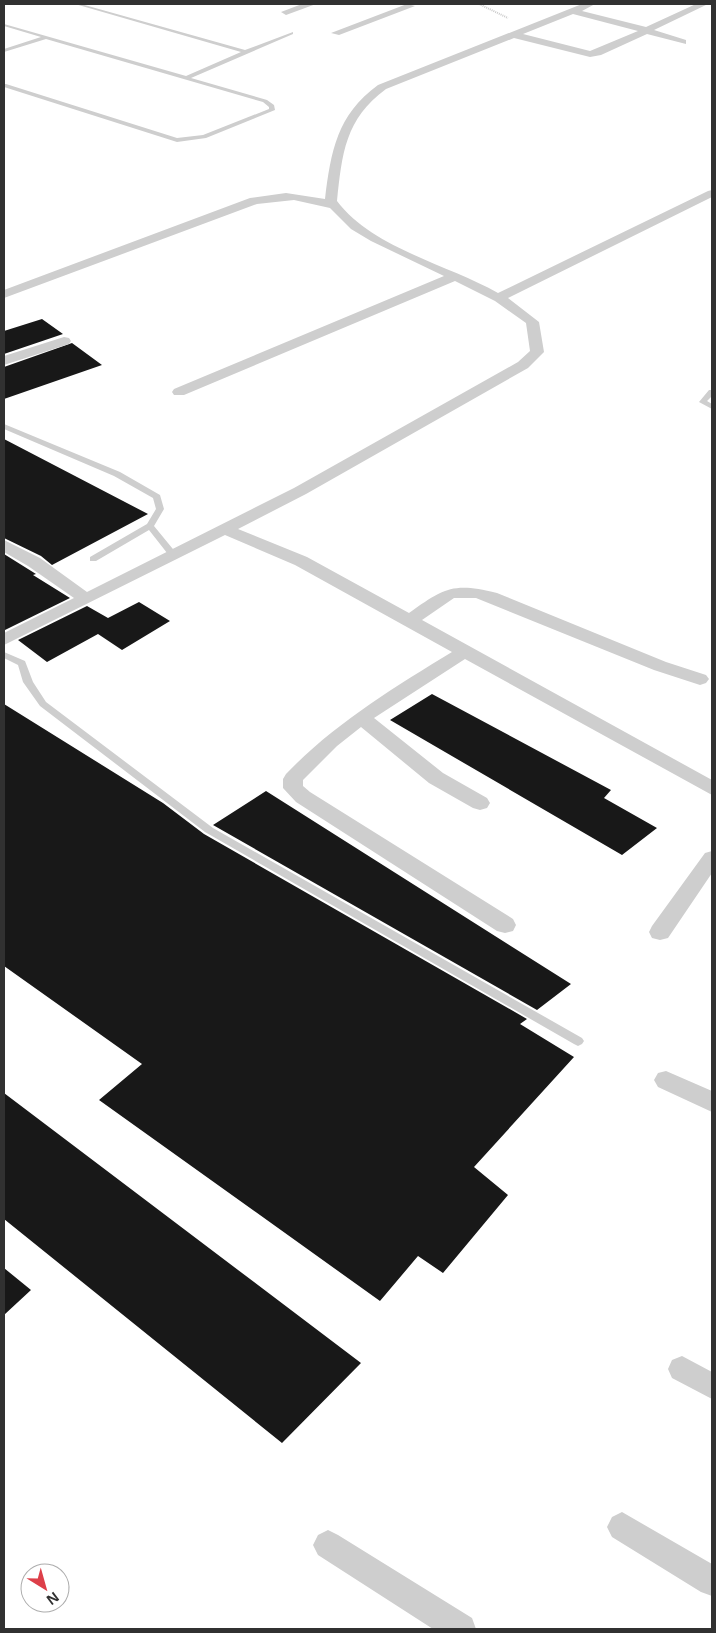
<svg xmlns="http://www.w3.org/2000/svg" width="716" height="1633" font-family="'Open Sans',sans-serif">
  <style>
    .building { fill: #181818 }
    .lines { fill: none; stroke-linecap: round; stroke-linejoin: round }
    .path { stroke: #cbcbcb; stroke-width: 2; stroke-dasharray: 1 1; stroke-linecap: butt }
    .lane { fill: #cecece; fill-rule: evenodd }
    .street { fill: #cecece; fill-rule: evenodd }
  </style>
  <rect width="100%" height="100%" fill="#fff"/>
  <path class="building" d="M42 319 63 334 4 354V331Z
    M72 343 102 365 4 399V367Z
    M4 439 148 514 52 565 41 556 4 538Z
    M4 554 36 574 33 575 70 598 5 630Z
    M139 602 170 621 122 650 98 634 47 662 18 640 87 606 108 618Z
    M432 694 611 790 604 798 657 828 622 855 390 720Z
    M4 704 163 803 204 834 527 1019 520 1024 574 1057 474 1167 508 1195 443 1273 418 1256 380 1301 99 1100 142 1064 4 966Z
    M266 791 571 984 537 1010 213 825Z
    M4 1093 361 1363 282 1443 4 1219Z
    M4 1268 31 1290 4 1315Z"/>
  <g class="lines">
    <path class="path" d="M479 4 508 18"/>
    <path class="lane" d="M75 4H81L245 50 293 32V34L191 78 267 100 274 105 275 110 206 138 177 142 4 87V84H6L177 138 203 135 269 109V107L263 102 46 39 4 52V49L41 37 4 26V24L186 76 241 52Z
      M709 390H712V396L707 401 712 404V409L699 402Z
      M4 424 120 472 160 495 164 509 154 526 177 554V558H171L149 530 96 561H90V557L147 524 156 509 153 498 114 476 4 429Z
      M4 652 25 661 33 682 46 702 213 828 582 1038 584 1041 582 1044 578 1046 574 1044 205 832 40 706 23 682 18 665 4 658Z"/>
    <path class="street" d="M302 4H316L286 15 281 12Z
      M407 4 415 6 339 35 331 33Z
      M582 4H595L582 11 646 27 696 4H708L654 30 686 40V44L647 34 601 55 590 57 514 38 386 89C345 119 342 154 337 201 372 248 449 265 498 293L708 191 712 190V197L508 298 539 322 544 352 528 368 306 494 238 529 307 557 409 613C444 588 453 582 497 593L666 662 706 675 709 679 706 683 700 685 654 670 476 598H454L422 620 712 780V795L465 659 374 718 443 773 487 798 490 803 487 808 480 810 473 808 429 783 361 727 337 746 303 780V786L310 792 513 919 516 925 513 931 505 933 497 931 296 802 283 788V779L286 774C334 724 393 688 452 652L295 565 225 535 4 645V633L74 598 28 566 4 552V540L40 558 87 592 294 488 518 362 530 351 526 323 495 301 455 281 184 395H174L172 392 174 389 444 276 371 241 351 229 330 208 294 200 257 204 4 298V290L250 198 286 193 325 199C331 151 337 115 378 85ZM573 14 638 31 590 51 523 34Z
      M64 337 69 338 71 341 69 344 4 365V356Z
      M712 851V873L668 938 660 940 652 938 649 932 652 926 705 853Z
      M666 1071 712 1091V1112L658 1087 654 1080 658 1073Z
      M682 1356 712 1372V1399L672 1378 668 1369 672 1360Z
      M622 1512 712 1564V1596L701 1592 612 1537 607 1527 612 1517Z
      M328 1530 338 1535 472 1618 476 1629H433L318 1555 313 1545 318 1535Z"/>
  </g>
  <rect width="716" height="1633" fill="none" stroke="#313131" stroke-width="10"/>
  <g transform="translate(45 1588) rotate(143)"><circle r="24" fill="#ffffff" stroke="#adadad"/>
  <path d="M0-4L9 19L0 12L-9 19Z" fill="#dd3f49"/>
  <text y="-8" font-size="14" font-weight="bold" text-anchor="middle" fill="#313131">N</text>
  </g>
</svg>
